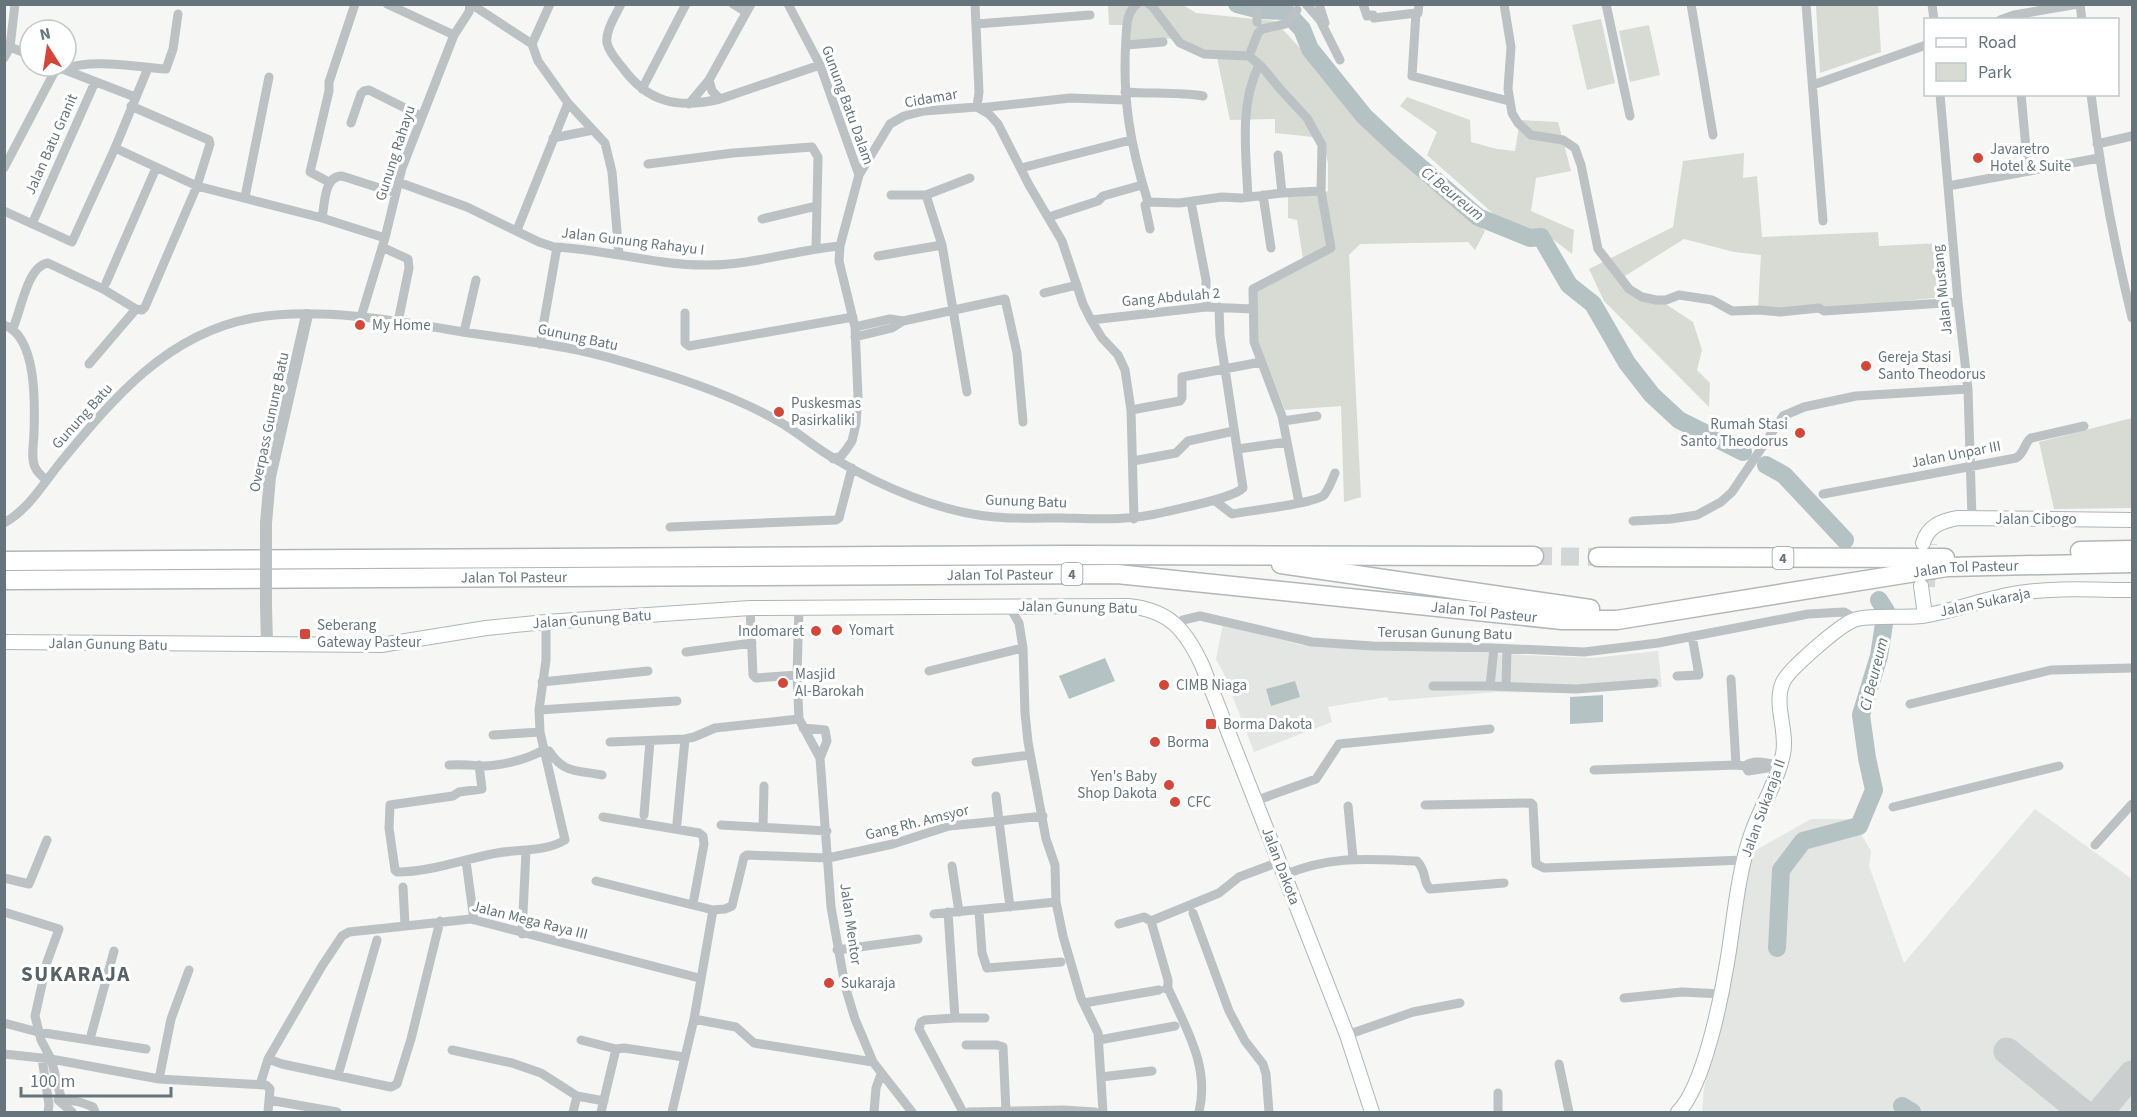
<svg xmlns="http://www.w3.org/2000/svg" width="2137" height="1117" font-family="'Source Sans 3',sans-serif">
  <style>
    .built { fill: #e4e6e4 }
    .green { fill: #d7dbd3 }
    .water { fill: #b4c2c4 }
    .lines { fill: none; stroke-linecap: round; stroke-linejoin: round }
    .river { stroke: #b4c2c4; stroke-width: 18 }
    .taxiway { stroke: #cacece; stroke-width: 27 }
    .secondary-tunnel { stroke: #d2d6d6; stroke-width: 14; stroke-dasharray: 14 7; stroke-linecap: butt }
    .motorway-tunnel { stroke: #d2d6d6; stroke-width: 18; stroke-dasharray: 18 9; stroke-linecap: butt }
    .secondary-casing { stroke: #aeb5b8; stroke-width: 16 }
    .motorway-casing { stroke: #b2b6b8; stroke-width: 21 }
    .minor { stroke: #bcc1c3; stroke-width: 9 }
    .tertiary { stroke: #bcc1c3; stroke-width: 12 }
    .secondary { stroke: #fff; stroke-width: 14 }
    .motorway { stroke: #fff; stroke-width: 18 }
    .tertiary-bridge { stroke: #bcc1c3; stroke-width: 12 }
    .poi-dot { fill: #d1483a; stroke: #fff; stroke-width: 2 }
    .labels { text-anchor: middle; stroke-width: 6; stroke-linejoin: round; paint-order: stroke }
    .shield { fill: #fff; stroke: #939ea3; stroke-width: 1.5 }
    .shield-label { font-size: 14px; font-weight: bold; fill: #65757b }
    .street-label { font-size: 15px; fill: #65757b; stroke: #fff }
    .poi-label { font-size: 15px; fill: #65757b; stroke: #fff; text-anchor: start }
    .water-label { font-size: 16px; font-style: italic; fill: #5f7477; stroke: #fff }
    .district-label { font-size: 21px; font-weight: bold; letter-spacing: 1.5px; fill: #566267; stroke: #fff }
  </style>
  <rect width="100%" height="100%" fill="#f6f6f4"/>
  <path class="built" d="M1223 624 1301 645 1592 658 1658 651 1662 687 1570 693 1497 692 1389 701 1387 697 1328 707 1332 722 1254 752 1224 674 1216 659Z
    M2035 809 2132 879V1112H1702L1704 1089 1742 918 1749 854 1811 819H1852L1871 851 1869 866 1904 963Z"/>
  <path class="green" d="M1114 4 1183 5 1196 13 1275 21 1377 132 1485 231 1475 250 1468 242 1360 244 1349 255 1361 497 1344 502 1341 406 1285 410 1257 340 1255 290 1304 266 1297 220 1288 218V197L1318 195 1328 191V163L1323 138 1275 133V119L1230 120 1216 53 1203 52 1179 38 1130 41 1131 25H1109L1108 6Z
    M1819 4 1878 5 1881 52 1820 73 1816 6Z
    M1601 19 1615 83 1587 90 1572 25Z
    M1649 25 1660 75 1630 82 1619 31Z
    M1407 97 1470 120 1471 142 1497 149 1515 151 1520 120 1558 122 1571 171 1536 178 1531 211 1574 230 1572 254 1546 234 1496 216 1427 155 1437 132 1400 106Z
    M1744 153 1743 178 1757 176 1762 237 1878 232 1879 246 1941 243 1942 297 1784 314 1758 308 1761 255 1734 252 1684 239 1625 276 1638 295 1664 303 1693 322 1702 350 1697 370 1710 383 1709 407 1604 301 1589 269 1673 227 1683 161Z
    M2132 418V508L2054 509 2039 442Z"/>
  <path class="water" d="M1105 658 1115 681 1069 699 1059 676Z
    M1295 681 1300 697 1271 706 1266 689Z
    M1603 695V722L1570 724V697Z"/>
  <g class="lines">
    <path class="river" d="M1237 4 1260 10 1285 11 1302 29 1310 49 1364 116 1397 147 1478 217 1530 238 1541 237 1569 285 1593 304 1627 363 1652 395 1679 420 1743 452
      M1766 465 1784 475 1845 540
      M1777 948 1781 870 1803 841 1859 826 1874 790 1867 758 1861 715 1879 656 1886 611 1879 600
      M1902 1106 1912 1112"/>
    <path class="taxiway" d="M2007 1051 2082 1112
      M2100 1112 2132 1074"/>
    <path class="secondary-tunnel" d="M1928 587 1930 544"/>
    <path class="motorway-tunnel" d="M1534 556 1598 557"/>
    <defs>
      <path id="secondary" d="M1923 543C1928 526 1941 521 1958 518L2132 520
        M1921 586 1925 615
        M4 642 381 645 486 628 546 622 750 608 1128 606C1169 610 1185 629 1202 665L1347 1035 1372 1112
        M1678 1112C1703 1088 1721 1000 1727 963 1734 922 1737 878 1750 838 1759 809 1777 784 1783 754 1788 731 1773 704 1783 682 1789 669 1840 625 1854 620 1865 615 1906 618 1922 616 1955 611 1986 598 2019 593 2056 587 2095 590 2132 590"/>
      <g id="motorway">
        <path d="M2080 551 2132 550"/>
        <path d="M1598 557 1945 558"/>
        <path d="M4 561C514 555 1024 554 1534 556"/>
        <path d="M1281 564 1590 609"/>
        <path id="s1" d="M4 580 1117 574 1562 620H1617L1947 567 2132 563"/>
      </g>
    </defs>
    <use href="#secondary" class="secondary-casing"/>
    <use href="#motorway" class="motorway-casing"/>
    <path class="minor" d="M387 4 454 35
      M471 4 532 44 538 61 568 103 605 143 612 172 619 255
      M621 4C616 15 605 31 607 43 609 52 617 61 622 67 648 103 678 109 720 99L820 65
      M733 4 746 12
      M788 4 820 65 859 175 840 246 839 261 855 327 858 396 856 424 852 441 846 450 841 456 833 459
      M975 4 979 92 977 107
      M1137 4C1126 13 1127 25 1126 38 1122 98 1130 145 1148 202L1145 205 1150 229
      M1149 4 1152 6 1180 43 1204 54 1249 56 1262 67 1281 90 1307 118 1322 145 1321 191 1331 248 1253 289 1254 342 1282 416 1299 503
      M1257 4V22
      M1306 4 1320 20 1340 60
      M1319 4 1325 23
      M1363 4 1367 16 1373 15 1374 18 1416 13
      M1419 4 1418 13H1416L1412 76 1509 101
      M1504 4 1511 47 1508 89 1512 113 1518 123 1531 135 1563 140 1575 148 1581 165 1598 249 1629 289 1642 297 1656 300H1666L1679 295 1712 300 1732 311 1759 310 1780 312 1819 308 1824 311 1958 302
      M1606 4 1630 116
      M1691 4 1713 135
      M1806 4 1823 221
      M1932 4 1934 20
      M2080 4 2082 20
      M2000 20 2014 15 2078 4
      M977 24 1090 15
      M532 44 550 4
      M4 45 10 47 15 4
      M1126 45 1163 42
      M1249 56 1258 33 1262 29 1285 24 1297 10
      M4 58 10 47 30 55
      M60 68 135 97
      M63 69C93 58 135 67 166 69L173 49 178 14
      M709 80 712 91 720 99
      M1813 85 1926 45
      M642 89 686 4
      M1125 92C1151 94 1177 92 1203 96
      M1940 94 1958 302 1968 389 1972 519
      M2021 94 2028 171
      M2091 94C2100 170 2114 244 2132 318
      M689 104 709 80 751 4
      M979 108 1070 98 1125 100
      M351 123 361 94 364 91 369 90 421 116
      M553 138 593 130
      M2097 144 2132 136
      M115 148 197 186 322 218 385 238
      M1278 155 1282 193
      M648 164 733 153 812 147 818 157 816 248
      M4 168 57 67
      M1021 168 1131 140
      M859 175 890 124 904 116 924 111 977 107 989 114 998 124 1029 185 1062 241 1083 304 1091 320 1102 338 1118 355 1125 370 1131 410 1134 519
      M329 182 310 172 329 91V82L355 4
      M398 182 467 207 539 242 554 247C606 249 657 266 709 265 753 265 795 250 840 246
      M1948 186 2099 158
      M891 195H926L942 245 967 392
      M926 195 970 178
      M1263 195 1271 248
      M245 197 269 77
      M1248 197C1246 153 1239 105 1259 65
      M1148 202 1179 203 1222 197 1241 198 1282 193 1321 191
      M1191 202 1206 280V307
      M4 211 72 242 115 148 148 68
      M1049 217 1098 201 1103 196 1142 185
      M322 218C325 203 324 176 342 176L395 193
      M762 219 816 206
      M32 224 95 82
      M517 230 568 103
      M382 247 408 259 409 268 398 322
      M878 256 942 245
      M106 283 156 168
      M1044 293 1077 285
      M685 313V343L689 346 853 317
      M361 317 385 238 402 168 454 35 469 12 470 4
      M1091 320 1206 307 1253 309
      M4 325C37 336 35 404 34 432 34 443 30 460 36 469 38 473 43 477 46 480
      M855 327 890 319 903 321
      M13 328C21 311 27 266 48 263L103 289 136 309
      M464 332 476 280
      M855 337 892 328 903 321 1005 299 1017 353 1023 422
      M540 344 557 247
      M89 364 136 309 142 310 145 307 197 186 210 144 209 140 131 106
      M1131 410 1180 401 1182 398V377L1261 362
      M1283 421 1317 416
      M1238 449 1287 442
      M1133 461 1176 453 1188 441 1234 431
      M1823 494 2016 458C2025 453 2024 443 2031 438L2084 426
      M1214 500 1232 514C1247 511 1317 503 1324 495 1329 489 1332 480 1335 473
      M1633 521 1671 519 1697 515 1721 502 1732 492 1783 416 1804 407 1856 396 1968 389
      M4 523C28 510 43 484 60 463 113 399 166 334 253 318 316 307 394 320 457 331 495 337 534 341 572 349 605 355 639 366 671 376 708 388 745 402 778 421 798 432 815 448 835 459 880 486 942 513 995 517 1018 519 1041 518 1063 518 1101 519 1128 521 1165 512 1182 508 1233 498 1243 488L1220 336 1219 307
      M670 527 836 520 839 518 852 468
      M799 607 797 675 799 719 820 758 831 907 845 986 855 1019 873 1062 912 1112
      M750 608 753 675 756 678 797 675
      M1177 624 1183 620 1200 616 1312 642 1373 646 1494 648 1584 652 1658 643 1808 614 1844 612 1856 619
      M686 652 752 643
      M929 671 1023 648
      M1677 676 1699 675 1692 636
      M1731 679 1736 765
      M542 682 648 671
      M1433 686H1490L1576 689 1654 683
      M1490 686 1494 648
      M1506 686 1507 649
      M1910 704 2051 670 2132 668
      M539 710 677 701
      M803 728 825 730 827 741 820 758
      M493 735 540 732
      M610 742 685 739 694 737 715 728 799 719
      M543 750 549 751C564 774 577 770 602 775
      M976 762 1030 755
      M449 765C461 764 471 765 483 766 500 766 529 759 543 750
      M479 765 482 789 459 792 453 796 390 805 389 828 395 870 397 872C431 872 464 859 497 853 520 849 545 852 565 840L540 732 539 710 546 660V622
      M1745 766C1753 759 1765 763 1774 764
      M1594 770 1736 765 1745 766 1748 771 1767 768 1770 764
      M996 796 999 821 1043 816
      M1255 801 1316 779 1339 744 1490 729
      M1425 805 1531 803 1533 805 1536 864 1544 868 1744 860
      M1348 806 1353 858
      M1893 807 2059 766
      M644 815 650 741
      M603 817 699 833 703 836 704 844 693 904
      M677 823 685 739
      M721 825 827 831
      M763 827 764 786
      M2095 845 2132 804
      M466 861 474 920
      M952 866 959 912
      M1284 875C1331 855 1368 859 1417 861 1428 873 1422 881 1430 889L1504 883
      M4 878 29 884 47 840
      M596 881 713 910 694 1019 672 1112
      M403 887 405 925
      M1056 902 1063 936 1081 998 1098 1033 1103 1112
      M713 910 725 909 732 906 744 857 747 855 828 858 893 844 949 826 999 821 1010 907
      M979 911 982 953 987 968 1061 962
      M4 912 59 929 47 962 35 1016 41 1040 51 1059 62 1101
      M948 912 955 1018H985
      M1193 913 1229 1011 1245 1041 1263 1064 1266 1074 1269 1112
      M934 914 1056 902 1055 865 1046 839 1028 742 1025 713 1023 648 1019 623 1009 606
      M1151 921 1168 980V986L1166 989
      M1119 924 1144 917 1151 921 1219 893 1239 877 1279 862
      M522 934 526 851
      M837 950 918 939
      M1168 988C1186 1029 1210 1066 1199 1112
      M1624 998 1682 992 1722 994
      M1084 1003 1159 990
      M955 1018 925 1020 921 1022 919 1029 963 1112
      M694 1019 736 1027 754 1043 873 1062
      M4 1023 38 1032 146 1049
      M1347 1035 1413 1012 1460 1003
      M90 1039 114 951
      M581 1040 616 1049
      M1099 1040 1175 1026
      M966 1045H997L1003 1047 1006 1111
      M452 1050 512 1063 541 1073 577 1096 573 1112
      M4 1054 51 1059 159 1079 266 1085 270 1089 268 1112
      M42 1058 49 1105 48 1112
      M268 1059 282 1064 391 1087 397 1084 411 1039 440 921
      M1559 1064 1569 1112
      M338 1075 377 940
      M1101 1077 1152 1071
      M159 1079 171 1019 189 970
      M260 1085 268 1059 322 966 342 936 349 932 471 919 699 978
      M1498 1093V1112
      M577 1096 604 1101
      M58 1100 72 1112
      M269 1100 337 1112
      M62 1101C73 1099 83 1103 93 1107L95 1112
      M601 1112 616 1049 624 1048 684 1057
      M874 1112 876 1088 881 1074
      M969 1112 1063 1110 1095 1112"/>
    <path class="tertiary" d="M266 523 270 477 307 315
      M266 606 267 644"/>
    <use href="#secondary" class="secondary"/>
    <use href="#motorway" class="motorway"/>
    <path class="tertiary-bridge" d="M266 523V606"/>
  </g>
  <g class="poi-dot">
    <circle cx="1978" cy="158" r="6"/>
    <circle cx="360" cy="325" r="6"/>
    <circle cx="1866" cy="366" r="6"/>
    <circle cx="779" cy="412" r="6"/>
    <circle cx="1800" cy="433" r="6"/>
    <circle cx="837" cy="630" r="6"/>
    <circle cx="816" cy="631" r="6"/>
    <rect x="299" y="628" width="12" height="12" rx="3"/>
    <circle cx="783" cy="683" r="6"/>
    <circle cx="1164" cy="685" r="6"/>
    <rect x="1205" y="718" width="12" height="12" rx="3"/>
    <circle cx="1155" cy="742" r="6"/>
    <circle cx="1169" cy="785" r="6"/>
    <circle cx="1175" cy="802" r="6"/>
    <circle cx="829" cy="983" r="6"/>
  </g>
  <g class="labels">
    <g class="shield">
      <rect x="1772.5" y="547" width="21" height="22" rx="4.5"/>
      <rect x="1061.5" y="563" width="21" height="22" rx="4.5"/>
    </g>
    <g class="shield-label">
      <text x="1783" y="563">4</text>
      <text x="1072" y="579">4</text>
    </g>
    <g class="street-label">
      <text transform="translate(931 98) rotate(-10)" y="5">Cidamar</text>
      <text transform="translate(848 105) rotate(70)" y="5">Gunung Batu Dalam</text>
      <text transform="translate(51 144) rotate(-66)" y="5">Jalan Batu Granit</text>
      <text transform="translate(395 153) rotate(-72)" y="5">Gunung Rahayu</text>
      <text transform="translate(633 241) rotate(7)" y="5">Jalan Gunung Rahayu I</text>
      <text transform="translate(1942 290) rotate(-96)" y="5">Jalan Mustang</text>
      <text transform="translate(1171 297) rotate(-5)" y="5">Gang Abdulah 2</text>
      <text transform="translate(578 337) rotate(12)" y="5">Gunung Batu</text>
      <text transform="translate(82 416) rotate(-48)" y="5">Gunung Batu</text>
      <text transform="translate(269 422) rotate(-78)" y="5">Overpass Gunung Batu</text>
      <text transform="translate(1956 454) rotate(-11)" y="5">Jalan Unpar III</text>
      <text transform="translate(1026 501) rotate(2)" y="5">Gunung Batu</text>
      <text x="2036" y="524">Jalan Cibogo</text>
      <text dy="5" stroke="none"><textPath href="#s1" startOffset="1968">Jalan Tol Pasteur</textPath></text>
      <text dy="5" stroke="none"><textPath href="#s1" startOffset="996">Jalan Tol Pasteur</textPath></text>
      <text dy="5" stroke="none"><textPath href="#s1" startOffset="510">Jalan Tol Pasteur</textPath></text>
      <text transform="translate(1985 602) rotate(-12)" y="5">Jalan Sukaraja</text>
      <text transform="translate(1078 607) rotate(1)" y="5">Jalan Gunung Batu</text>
      <text dy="5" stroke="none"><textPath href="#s1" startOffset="1482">Jalan Tol Pasteur</textPath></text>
      <text transform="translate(592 619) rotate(-4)" y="5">Jalan Gunung Batu</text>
      <text transform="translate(1445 633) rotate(1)" y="5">Terusan Gunung Batu</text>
      <text transform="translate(108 644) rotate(1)" y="5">Jalan Gunung Batu</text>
      <text transform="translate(1763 808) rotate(-70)" y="5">Jalan Sukaraja II</text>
      <text transform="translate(917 822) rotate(-14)" y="5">Gang Rh. Amsyor</text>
      <text transform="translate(1281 866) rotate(69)" y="5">Jalan Dakota</text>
      <text transform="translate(530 920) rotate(14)" y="5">Jalan Mega Raya III</text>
      <text transform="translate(851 924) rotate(82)" y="5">Jalan Mentor</text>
    </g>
    <g class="poi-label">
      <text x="1990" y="154">Javaretro<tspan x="1990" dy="17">Hotel &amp; Suite</tspan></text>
      <text x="372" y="330">My Home</text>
      <text x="1878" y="362">Gereja Stasi<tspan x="1878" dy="17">Santo Theodorus</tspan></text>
      <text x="791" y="408">Puskesmas<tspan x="791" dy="17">Pasirkaliki</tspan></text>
      <text x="1788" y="429" text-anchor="end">Rumah Stasi<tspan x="1788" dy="17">Santo Theodorus</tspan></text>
      <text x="317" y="630">Seberang<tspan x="317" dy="17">Gateway Pasteur</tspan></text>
      <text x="849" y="635">Yomart</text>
      <text x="804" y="636" text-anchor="end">Indomaret</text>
      <text x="795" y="679">Masjid<tspan x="795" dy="17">Al-Barokah</tspan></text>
      <text x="1176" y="690">CIMB Niaga</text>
      <text x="1223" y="729">Borma Dakota</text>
      <text x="1167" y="747">Borma</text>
      <text x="1157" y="781" text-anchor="end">Yen's Baby<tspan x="1157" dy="17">Shop Dakota</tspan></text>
      <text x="1187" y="807">CFC</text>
      <text x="841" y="988">Sukaraja</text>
    </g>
    <g class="water-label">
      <text transform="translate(1453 193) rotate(39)" y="6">Ci Beureum</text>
      <text transform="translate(1873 674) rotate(-76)" y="6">Ci Beureum</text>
    </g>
    <g class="district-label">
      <text x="76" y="981">SUKARAJA</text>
    </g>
  </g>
  <rect width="2137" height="1117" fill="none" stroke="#65757b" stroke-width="12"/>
  <rect x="1924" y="18" width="195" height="78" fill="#ffffff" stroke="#c1c8ca" stroke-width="1.5"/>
  <rect x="1936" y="38" width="30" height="9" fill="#ffffff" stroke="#c1c8ca" stroke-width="1.5"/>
  <text x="1978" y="48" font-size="18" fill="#65757b">Road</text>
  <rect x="1936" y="63" width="30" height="18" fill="#d7dbd3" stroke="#c1c8ca" stroke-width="1.5"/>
  <text x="1978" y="78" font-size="18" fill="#65757b">Park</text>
  <g transform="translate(48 48) rotate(348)"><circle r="28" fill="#ffffff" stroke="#c1c8ca" stroke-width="1.5"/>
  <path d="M0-4.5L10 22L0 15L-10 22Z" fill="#d1483a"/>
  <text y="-9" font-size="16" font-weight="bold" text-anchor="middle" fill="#65757b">N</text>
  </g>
  <path d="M21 1087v9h150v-9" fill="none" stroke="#65757b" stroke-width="3"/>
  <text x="30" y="1087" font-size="18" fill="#65757b" stroke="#ffffff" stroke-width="4.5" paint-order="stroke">100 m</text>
</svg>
